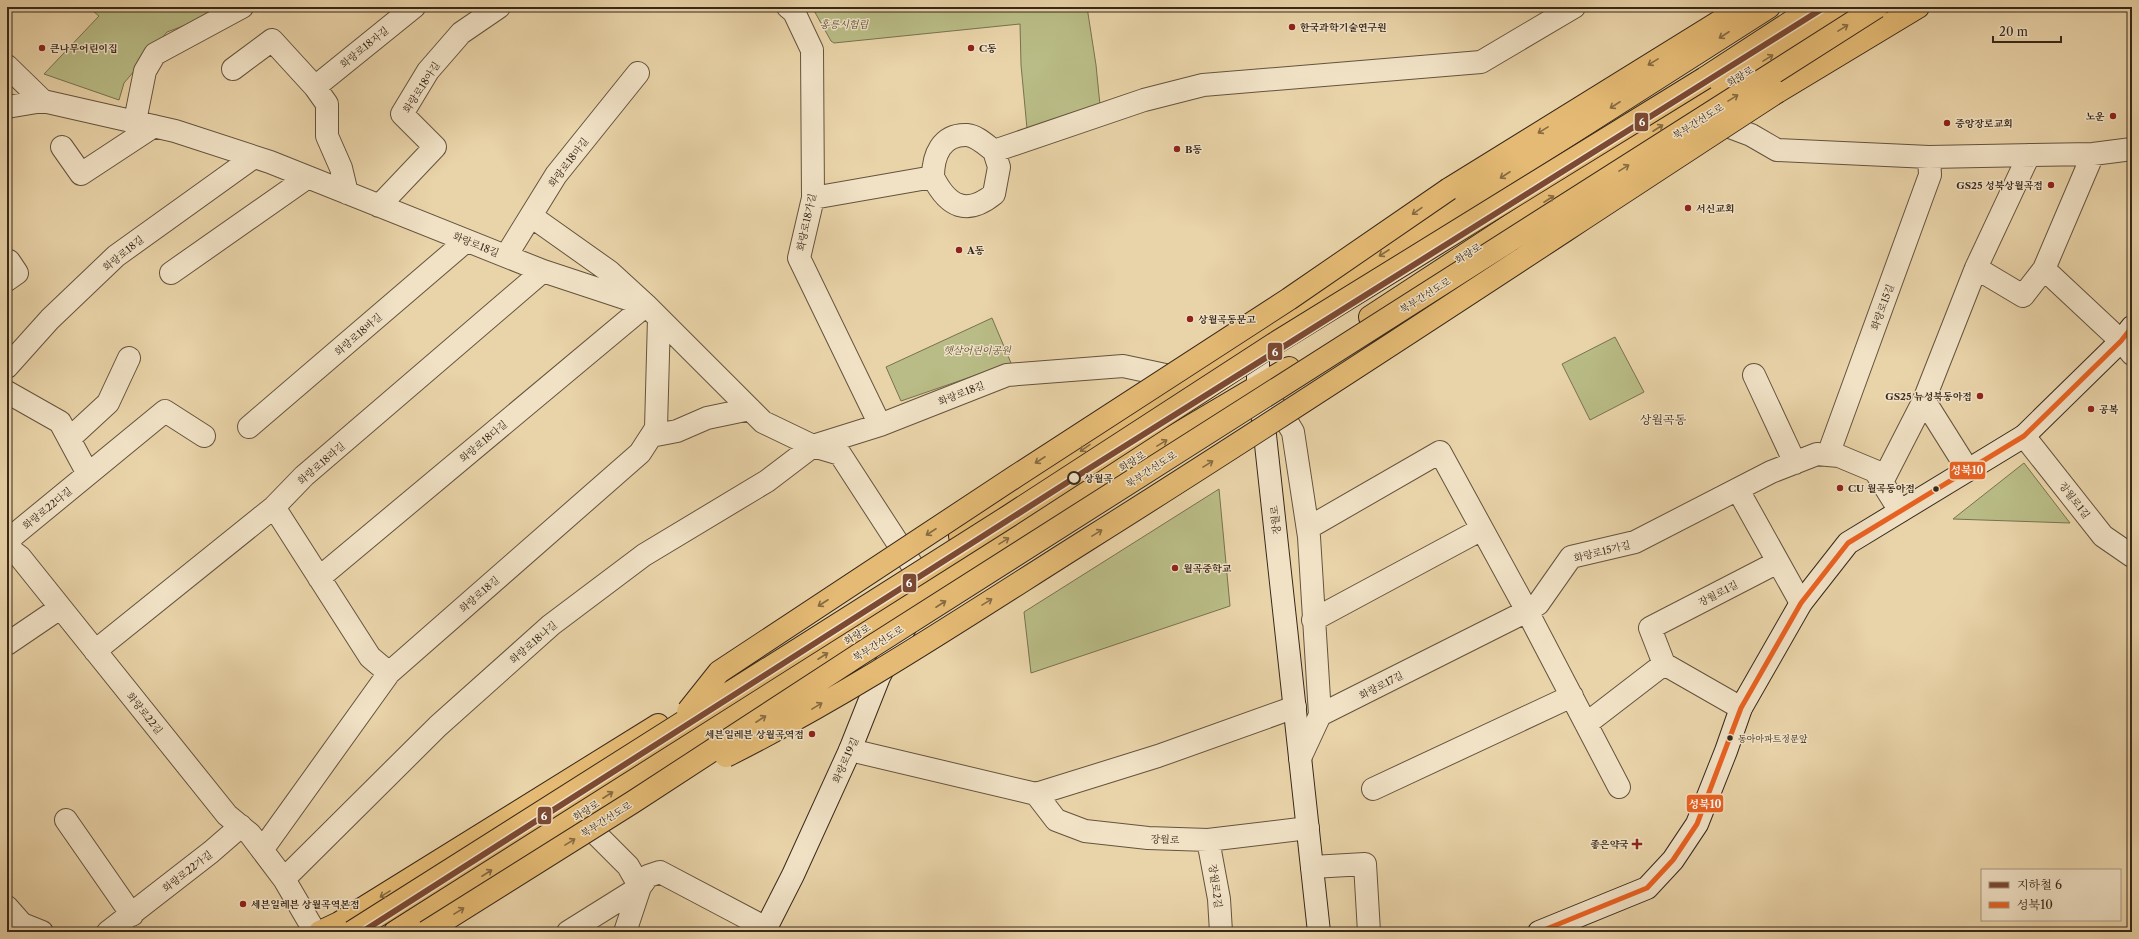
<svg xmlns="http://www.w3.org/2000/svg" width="2139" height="939" font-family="'Libre Caslon Text','Noto Serif KR',serif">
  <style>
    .green { fill: #b9bc86; stroke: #787250 }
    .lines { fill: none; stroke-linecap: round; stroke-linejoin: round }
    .street-casing { stroke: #64533e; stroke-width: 24 }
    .secondary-casing { stroke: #38281a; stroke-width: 24 }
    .primary-casing { stroke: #38281a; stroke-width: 24 }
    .highway-casing { stroke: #38281a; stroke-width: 24 }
    .street { stroke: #f1e2c6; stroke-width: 22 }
    .secondary { stroke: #f1e2c6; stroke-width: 22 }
    .primary { stroke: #e4ba74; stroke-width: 22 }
    .highway { stroke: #e4ba74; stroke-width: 22 }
    .highway-bridge-casing { stroke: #38281a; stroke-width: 24; stroke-linecap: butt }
    .highway-bridge { stroke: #e4ba74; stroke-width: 22 }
    .bus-1-casing { stroke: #f1e2c6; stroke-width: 8 }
    .bus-1 { stroke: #e96222; stroke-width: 5 }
    .metro-1-casing { stroke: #f1e2c6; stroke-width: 9 }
    .metro-1 { stroke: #7c4932; stroke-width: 6 }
    .oneway { stroke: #856a42 }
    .poi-dot { fill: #8f2418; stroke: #f1e2c6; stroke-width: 1.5 }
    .stop-dot { fill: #f1e2c6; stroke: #38281a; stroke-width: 2 }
    .bus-dot { fill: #38281a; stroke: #f1e2c6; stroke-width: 1.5 }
    .labels { text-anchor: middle; stroke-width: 3; stroke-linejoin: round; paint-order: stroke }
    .bus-label { font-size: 9px; fill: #38281a; stroke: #f1e2c6; text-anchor: start }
    .park-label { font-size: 10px; font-style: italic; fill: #584d35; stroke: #f1e2c6 }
    .poi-label { font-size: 10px; font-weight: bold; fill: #38281a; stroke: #f1e2c6; text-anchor: start }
    .street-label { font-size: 10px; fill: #38281a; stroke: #f1e2c6 }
    .stop-label { font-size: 10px; font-weight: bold; fill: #38281a; stroke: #f1e2c6; text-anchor: start }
    .quarter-label { font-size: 12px; fill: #38281a; stroke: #f1e2c6 }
    .line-badge { stroke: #f1e2c6; stroke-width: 1.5 }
    .badge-label { font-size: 11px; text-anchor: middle; font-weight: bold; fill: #fff }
  </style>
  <rect width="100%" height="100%" fill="#e9d3a8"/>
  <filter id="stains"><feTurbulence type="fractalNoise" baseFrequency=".005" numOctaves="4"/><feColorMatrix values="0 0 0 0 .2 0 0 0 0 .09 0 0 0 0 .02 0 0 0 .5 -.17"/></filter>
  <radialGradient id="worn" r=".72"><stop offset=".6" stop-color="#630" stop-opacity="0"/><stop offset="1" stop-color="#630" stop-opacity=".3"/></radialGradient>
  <path class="green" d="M88 7H223L194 22 167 32 124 83 119 100 44 74 99 16Z
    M812 7H1087L1096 65 1101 115 1028 139 1021 65 1020 24 834 43 831 41Z
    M992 318 1011 363 901 401 886 367Z
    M1615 337 1644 392 1590 420 1562 364Z
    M2024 463 2070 523 1953 519Z
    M1219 489 1230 606 1031 673 1024 612Z"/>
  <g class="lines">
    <defs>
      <path id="street" d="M788 7 794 12 812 50 813 198 799 258 880 425
        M7 66 43 101
        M233 69 272 40 315 87 327 104V136L341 168 347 193
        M315 87 414 7
        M7 107 43 101 175 131 270 162 543 271 646 305 763 422 813 446 840 454 914 568
        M1711 120 1751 135 1777 150 1929 157 2093 154 2132 149
        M135 121 145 71 155 54 242 7
        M62 147 81 174 154 126
        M933 177C933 156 941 134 967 135 977 136 986 145 994 151
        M813 198 933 177C948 207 967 216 994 194L999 167 994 151 1144 100 1203 85 1481 62 1574 7
        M379 206 435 147 402 114 428 71 461 33 499 7
        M506 256 556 175 638 73
        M7 260 9 261 17 273 7 280
        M1976 268 2023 296 2044 269 2093 154
        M2044 269 2121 341 2132 354
        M171 273 308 177
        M7 367 50 319 116 256 254 157
        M1754 375 1795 463
        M1258 388 1284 417 1293 432 1309 537 1320 715 1527 611 1538 604 1571 557 1635 542 1771 472 1817 454 1839 456 1875 471 1900 511
        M7 392 60 422 88 474
        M1924 400 1968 470
        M249 427 466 241
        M651 436 656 428 659 318
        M2024 436 2103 536 2132 556
        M69 439 108 403 129 358
        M1828 455 1930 175 1929 157
        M1882 482 1924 400 1976 268 2029 155
        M1738 490 1801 603
        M274 507 370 657 389 673
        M1308 528 1440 452 1527 611 1619 787
        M7 544 14 535 165 411 204 436
        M7 547 20 557 227 815 250 834 284 879 315 932
        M319 578 646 305 610 272 531 216
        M1313 620 1482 529
        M7 644 60 608
        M95 651 274 507 304 476 543 271
        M1664 664 1650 628 1778 562
        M1586 724 1664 664 1741 708
        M850 750 1036 794 1158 756 1295 707
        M1300 758 1320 715
        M1373 789 1572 696
        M1036 794 1056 820 1085 831 1148 838 1208 840 1308 828
        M578 816 628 866 640 887
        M66 820 132 915
        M1208 840 1219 899 1221 932
        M262 850 389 673 640 453 651 436 677 431 707 418 750 409
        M1312 867 1365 864 1369 932
        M284 879 438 726 551 625 644 555 767 481 813 446 880 425 1007 375 1123 366 1184 379
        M7 907 22 924 42 932
        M108 932 211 852 241 826
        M568 932 640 887
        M625 932 640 887 648 876 660 872 766 928"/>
      <path id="secondary" d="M1258 339V388L1264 426 1319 932
        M764 932 793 875 850 750 879 677 910 618
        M1539 932 1647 888 1673 860 1697 824 1726 751 1741 708 1801 603 1848 543 2024 436 2121 341 2132 327"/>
      <path id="primary" d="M1370 317 1685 111 1849 7
        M960 536 1186 379 1769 7
        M320 932 339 923 658 725
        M395 932 924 591 1125 465 1289 368"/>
      <path id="highway" d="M1705 78 1814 7
        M1777 92 1918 7
        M1449 189 1743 7"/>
    </defs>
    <use href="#street" class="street-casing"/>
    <use href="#secondary" class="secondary-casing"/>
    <use href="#primary" class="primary-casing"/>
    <use href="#highway" class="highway-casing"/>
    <use href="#street" class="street"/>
    <use href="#secondary" class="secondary"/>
    <use href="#primary" class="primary"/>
    <use href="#highway" class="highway"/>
    <defs>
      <path id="highway-bridge" d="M688 711 719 672 1016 476 1289 299 1449 189
        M726 756C852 693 971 613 1090 538 1321 393 1548 241 1777 92
        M352 932 1009 516 1274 344 1705 78
        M426 932 633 802 860 654 1877 7"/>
    </defs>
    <use href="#highway-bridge" class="highway-bridge-casing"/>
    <use href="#highway-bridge" class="highway-bridge"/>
    <defs>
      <path id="bus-1" d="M1539 932 1647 888 1673 860 1697 824 1741 708 1801 603 1848 543 2024 436 2121 341 2132 327"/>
    </defs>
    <use href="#bus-1" class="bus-1-casing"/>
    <use href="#bus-1" class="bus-1"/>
    <defs>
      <path id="metro-1" d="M362 932 1082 473 1825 7"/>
    </defs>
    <use href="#metro-1" class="metro-1-casing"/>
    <use href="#metro-1" class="metro-1"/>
  </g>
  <defs><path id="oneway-shaft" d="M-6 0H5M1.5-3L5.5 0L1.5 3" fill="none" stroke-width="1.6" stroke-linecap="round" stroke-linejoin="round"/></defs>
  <g class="oneway">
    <use href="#oneway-shaft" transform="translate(1843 28) rotate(-32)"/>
    <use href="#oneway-shaft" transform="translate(1724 35) rotate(147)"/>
    <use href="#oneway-shaft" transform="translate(1768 58) rotate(-32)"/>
    <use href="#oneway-shaft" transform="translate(1653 62) rotate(149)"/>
    <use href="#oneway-shaft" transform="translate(1733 98) rotate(-32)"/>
    <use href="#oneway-shaft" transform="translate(1615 105) rotate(147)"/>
    <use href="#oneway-shaft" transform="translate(1658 128) rotate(-33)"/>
    <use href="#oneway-shaft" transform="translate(1543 130) rotate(148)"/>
    <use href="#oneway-shaft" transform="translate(1624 168) rotate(-32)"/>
    <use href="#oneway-shaft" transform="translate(1505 175) rotate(147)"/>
    <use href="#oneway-shaft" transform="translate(1549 199) rotate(-33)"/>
    <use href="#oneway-shaft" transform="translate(1417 211) rotate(145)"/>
    <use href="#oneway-shaft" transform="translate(1384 253) rotate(147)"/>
    <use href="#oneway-shaft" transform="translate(1162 443) rotate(-31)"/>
    <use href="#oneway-shaft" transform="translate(1085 448) rotate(145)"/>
    <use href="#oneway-shaft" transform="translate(1040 460) rotate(147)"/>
    <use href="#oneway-shaft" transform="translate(1208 464) rotate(-32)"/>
    <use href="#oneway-shaft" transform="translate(931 532) rotate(147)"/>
    <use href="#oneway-shaft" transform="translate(1097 533) rotate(-32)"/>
    <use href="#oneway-shaft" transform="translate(1004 541) rotate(-32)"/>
    <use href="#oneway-shaft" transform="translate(987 602) rotate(-32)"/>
    <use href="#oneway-shaft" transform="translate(823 603) rotate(147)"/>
    <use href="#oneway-shaft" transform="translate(941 604) rotate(-33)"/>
    <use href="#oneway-shaft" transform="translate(823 656) rotate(-33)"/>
    <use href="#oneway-shaft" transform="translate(817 706) rotate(-31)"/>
    <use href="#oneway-shaft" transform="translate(761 719) rotate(-33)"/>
    <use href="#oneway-shaft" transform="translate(608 795) rotate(-33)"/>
    <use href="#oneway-shaft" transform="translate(570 842) rotate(-32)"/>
    <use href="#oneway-shaft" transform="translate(487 873) rotate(-33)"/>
    <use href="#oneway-shaft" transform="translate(385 894) rotate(148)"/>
    <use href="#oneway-shaft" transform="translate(459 911) rotate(-32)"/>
  </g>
  <g class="poi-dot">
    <circle cx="1292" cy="27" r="4"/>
    <circle cx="42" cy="48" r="4"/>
    <circle cx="971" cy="48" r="4"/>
    <circle cx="2113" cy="116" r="4"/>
    <circle cx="1947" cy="123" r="4"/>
    <circle cx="1177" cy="149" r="4"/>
    <circle cx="2051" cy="185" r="4"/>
    <circle cx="1688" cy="208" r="4"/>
    <circle cx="959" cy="250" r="4"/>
    <circle cx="1190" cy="319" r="4"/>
    <circle cx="1980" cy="396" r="4"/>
    <circle cx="2091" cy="409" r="4"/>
    <circle cx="1840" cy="488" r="4"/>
    <circle cx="1175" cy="568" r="4"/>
    <circle cx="812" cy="734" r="4"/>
    <path d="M1635 838h4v4h4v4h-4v4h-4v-4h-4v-4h4z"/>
    <circle cx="243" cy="904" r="4"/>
  </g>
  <circle class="stop-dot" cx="1074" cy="478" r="6"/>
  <g class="bus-dot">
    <circle cx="1936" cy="489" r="3.5"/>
    <circle cx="1730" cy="738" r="3.5"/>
  </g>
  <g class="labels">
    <g class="bus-label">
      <text x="1738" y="742">동아아파트정문앞</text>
    </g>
    <g class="park-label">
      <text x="844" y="28">홍릉시험림</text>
      <text x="977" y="354">햇살어린이공원</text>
    </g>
    <g class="poi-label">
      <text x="1300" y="31">한국과학기술연구원</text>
      <text x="50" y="52">큰나무어린이집</text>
      <text x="979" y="52">C동</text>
      <text x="2105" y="120" text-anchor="end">노운</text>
      <text x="1955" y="127">중앙장로교회</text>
      <text x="1185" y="153">B동</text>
      <text x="2043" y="189" text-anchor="end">GS25 성북상월곡점</text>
      <text x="1696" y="212">서신교회</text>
      <text x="967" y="254">A동</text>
      <text x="1198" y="323">상월곡동문고</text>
      <text x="1972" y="400" text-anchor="end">GS25 뉴성북동아점</text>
      <text x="2099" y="413">공복</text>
      <text x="1848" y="492">CU 월곡동아점</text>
      <text x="1183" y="572">월곡중학교</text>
      <text x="804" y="738" text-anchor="end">세븐일레븐 상월곡역점</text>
      <text x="1629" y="848" text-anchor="end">좋은약국</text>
      <text x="251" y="908">세븐일레븐 상월곡역본점</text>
    </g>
    <g class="street-label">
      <text transform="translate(364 47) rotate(-39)" y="4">화랑로18자길</text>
      <text transform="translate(1740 76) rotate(-32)" y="4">화랑로</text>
      <text transform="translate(421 87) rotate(-57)" y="4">화랑로18아길</text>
      <text transform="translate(1698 121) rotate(-32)" y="4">북부간선도로</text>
      <text transform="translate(568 162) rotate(-53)" y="4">화랑로18마길</text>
      <text transform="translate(806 222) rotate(-78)" y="4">화랑로18가길</text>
      <text transform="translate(476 244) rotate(22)" y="4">화랑로18길</text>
      <text transform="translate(123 253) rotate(-39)" y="4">화랑로18길</text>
      <text transform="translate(1468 253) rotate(-33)" y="4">화랑로</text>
      <text transform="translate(1425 295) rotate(-32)" y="4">북부간선도로</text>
      <text transform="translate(1882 307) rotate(-70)" y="4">화랑로15길</text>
      <text transform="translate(358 334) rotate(-41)" y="4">화랑로18바길</text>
      <text transform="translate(961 393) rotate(-21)" y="4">화랑로18길</text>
      <text transform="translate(483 441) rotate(-40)" y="4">화랑로18다길</text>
      <text transform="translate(1132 461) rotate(-32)" y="4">화랑로</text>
      <text transform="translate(321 463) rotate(-41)" y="4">화랑로18라길</text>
      <text transform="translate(1151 469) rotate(-33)" y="4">북부간선도로</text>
      <text transform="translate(2075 500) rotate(52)" y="4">장월로1길</text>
      <text transform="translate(47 508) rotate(-39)" y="4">화랑로22다길</text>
      <text transform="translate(1275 520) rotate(-96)" y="4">장월로</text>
      <text transform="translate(1602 551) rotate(-14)" y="4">화랑로15가길</text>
      <text transform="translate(1718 593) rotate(-27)" y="4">장월로1길</text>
      <text transform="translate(479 594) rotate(-41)" y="4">화랑로18길</text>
      <text transform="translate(857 634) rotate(-33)" y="4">화랑로</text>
      <text transform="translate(533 642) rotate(-41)" y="4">화랑로18나길</text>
      <text transform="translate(878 643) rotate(-32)" y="4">북부간선도로</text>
      <text transform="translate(1381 685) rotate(-27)" y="4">화랑로17길</text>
      <text transform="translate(145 713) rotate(51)" y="4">화랑로22길</text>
      <text transform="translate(845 760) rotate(-66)" y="4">화랑로19길</text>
      <text transform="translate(586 810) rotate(-33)" y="4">화랑로</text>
      <text transform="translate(606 819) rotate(-32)" y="4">북부간선도로</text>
      <text transform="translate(1165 839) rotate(2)" y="4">장월로</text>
      <text transform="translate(187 871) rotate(-38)" y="4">화랑로22가길</text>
      <text transform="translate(1216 886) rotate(82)" y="4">장월로2길</text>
    </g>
    <g class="stop-label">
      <text x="1084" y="482">상월곡</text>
    </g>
    <g class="quarter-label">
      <text x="1663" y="424">상월곡동</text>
    </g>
  </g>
  <g class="line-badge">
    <rect x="1634" y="112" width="15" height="20" rx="4" fill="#7c4932"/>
    <rect x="1267" y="342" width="16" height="19" rx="4" fill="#7c4932"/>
    <rect x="1949" y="461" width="37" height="19" rx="4" fill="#e96222"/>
    <rect x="902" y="573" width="15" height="20" rx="4" fill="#7c4932"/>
    <rect x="1686" y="794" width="38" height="19" rx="4" fill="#e96222"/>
    <rect x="537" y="806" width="15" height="19" rx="4" fill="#7c4932"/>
  </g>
  <g class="badge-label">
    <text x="1642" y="126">6</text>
    <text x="1275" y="356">6</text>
    <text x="1967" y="474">성북10</text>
    <text x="909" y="587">6</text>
    <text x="1705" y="808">성북10</text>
    <text x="544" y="820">6</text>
  </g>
  <rect width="2139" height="939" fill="none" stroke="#e9d3a8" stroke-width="24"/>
  <rect x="8" y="8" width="2123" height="923" fill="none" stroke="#38281a" stroke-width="2"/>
  <rect x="12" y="12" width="2115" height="915" fill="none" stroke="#38281a"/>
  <rect x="1981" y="869" width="140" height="52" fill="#f1e2c6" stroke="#a79881"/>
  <rect x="1989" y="882" width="20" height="6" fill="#7c4932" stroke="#a79881"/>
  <text x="2017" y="889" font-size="12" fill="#38281a">지하철 6</text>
  <rect x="1989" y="902" width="20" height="6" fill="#e96222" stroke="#a79881"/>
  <text x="2017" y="909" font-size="12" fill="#38281a">성북10</text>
  <path d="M1993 36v6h68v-6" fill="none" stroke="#38281a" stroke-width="2"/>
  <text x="1999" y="36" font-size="12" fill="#38281a" stroke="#f1e2c6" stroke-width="3" paint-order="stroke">20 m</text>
  <rect width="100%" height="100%" filter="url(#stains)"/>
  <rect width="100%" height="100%" fill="url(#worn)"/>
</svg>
